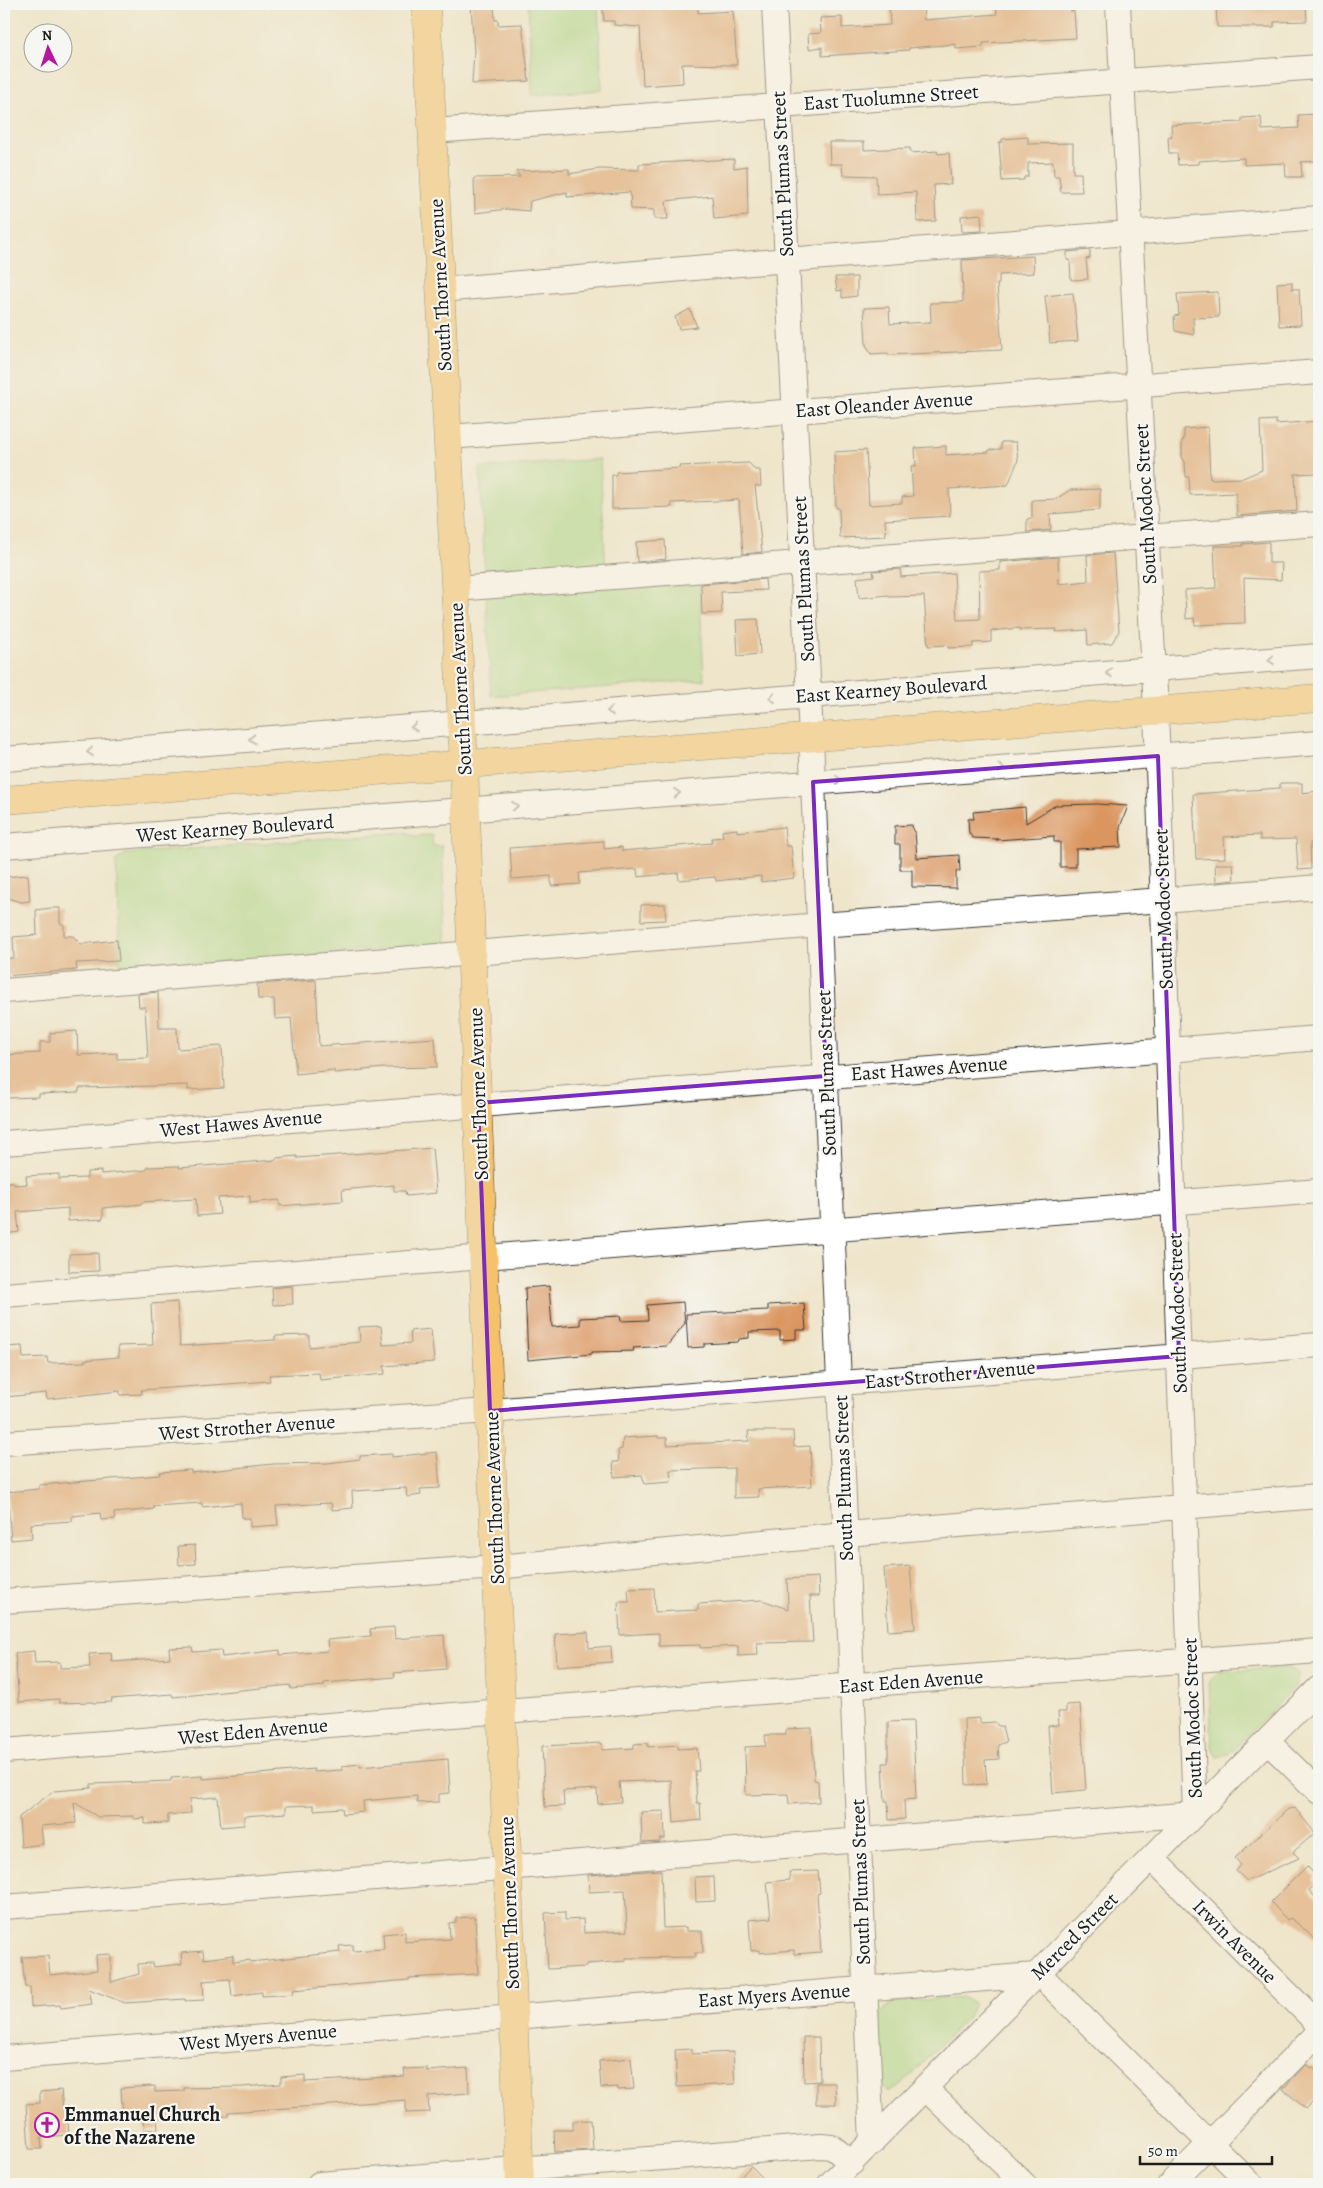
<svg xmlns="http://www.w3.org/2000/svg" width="1323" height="2188" font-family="Alegreya,serif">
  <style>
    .green { fill: #a5d787; stroke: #607a52 }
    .building { fill: #db9660 }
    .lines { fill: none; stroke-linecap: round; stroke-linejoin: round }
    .minor-casing { stroke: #3c3a36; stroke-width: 26 }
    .major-casing { stroke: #3c3a36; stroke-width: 29 }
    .minor { stroke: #fff; stroke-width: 24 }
    .major { stroke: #f5c16b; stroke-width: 28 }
    .oneway { stroke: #999 }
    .marked { fill: none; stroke: #7b2cbf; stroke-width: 4; stroke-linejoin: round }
    .labels { text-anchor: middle; stroke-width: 4.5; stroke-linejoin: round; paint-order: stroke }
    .street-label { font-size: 20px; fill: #1c1c1c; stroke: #f6f6f2 }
    .poi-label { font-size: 20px; font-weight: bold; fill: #1c1c1c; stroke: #f6f6f2; text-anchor: start }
  </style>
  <rect width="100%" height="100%" fill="#f6f6f2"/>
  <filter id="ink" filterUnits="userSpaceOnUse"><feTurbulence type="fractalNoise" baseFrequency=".02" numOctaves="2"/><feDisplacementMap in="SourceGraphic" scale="10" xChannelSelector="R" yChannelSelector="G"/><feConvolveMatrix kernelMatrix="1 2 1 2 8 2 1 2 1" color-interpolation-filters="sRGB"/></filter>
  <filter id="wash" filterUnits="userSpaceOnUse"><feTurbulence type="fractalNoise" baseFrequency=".0096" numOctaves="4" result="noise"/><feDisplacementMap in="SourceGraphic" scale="20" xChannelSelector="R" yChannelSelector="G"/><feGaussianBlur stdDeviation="1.12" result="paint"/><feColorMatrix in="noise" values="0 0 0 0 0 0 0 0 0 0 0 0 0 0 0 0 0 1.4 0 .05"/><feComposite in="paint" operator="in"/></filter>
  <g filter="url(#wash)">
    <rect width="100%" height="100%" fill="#efe5cb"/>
    <path class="green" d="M528 4H598L602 90 532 95Z
      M600 459 606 572 485 581 480 468Z
      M699 578 704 680 491 696 486 594Z
      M405 832 414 836 432 835 433 846H442L446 945 120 970 116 861 125 854Z
      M1288 1667 1299 1674 1295 1687 1229 1754 1217 1757 1212 1747 1209 1682 1219 1672Z
      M963 1997 974 2004 968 2017 899 2087 889 2092 881 2085 879 2015 893 2002Z"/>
    <g id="blocks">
      <path class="building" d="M471 4H494L495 20H498V25L522 24 529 81 472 84 474 52Z
        M602 4H698V13L733 11 737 65 682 64 683 83 643 86 640 27 614 25V21H604Z
        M889 4H923L924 20 997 14 996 4H1071V12L1074 11 1076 38 983 43V47L956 49V44L909 48V50L822 56V47L809 49 808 34 821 33 820 18 842 17V28L890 25Z
        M1216 4H1306L1307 21 1274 22V27H1217Z
        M1319 114V161L1301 162 1302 177H1286L1285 163 1244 165V158L1198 161V164L1178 165 1177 153H1169L1168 137 1172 136 1171 125 1242 122V118L1261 117 1262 130 1299 128 1298 115Z
        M1028 137V144L1073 143V173H1081L1082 192H1061L1059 176H1054L1053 162 1028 163V177H1024V180L1002 181 999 142H1002V139Z
        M829 142H864V150L910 148 911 153 937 151 938 154 949 153 951 184 934 185 936 221 917 222 916 192 877 194 876 176 843 175 842 164H830Z
        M734 159V168L747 166 748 216 714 219 712 196 666 201 668 219H654V210L631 209 630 192 567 197V192L530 201 529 211 507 209 475 213 474 178 520 177 516 171 569 169V174L599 169 639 170V164Z
        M981 214 982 231 962 232 961 216Z
        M1090 250V258L1086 259 1088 279 1071 280 1070 260H1067V252Z
        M1033 256 1034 273 999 275V284H997L1002 350 888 355V353L871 354 866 345 864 308 889 307 890 324 931 322 930 303 963 302 962 260Z
        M835 277H857V296L842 298V290L837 291Z
        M1292 282V289H1299L1301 325 1279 326 1277 283Z
        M1218 292 1219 317 1193 318 1194 335 1175 331 1174 316 1179 315 1177 294Z
        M1073 293 1078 341 1050 343 1045 296Z
        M690 309 697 327 679 329 675 317Z
        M1276 420V424L1319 421V473L1295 474 1297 511 1237 516 1236 493 1190 495 1189 477H1186L1185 462 1182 457V440H1184V429L1208 427 1210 479 1243 478 1262 470 1260 421Z
        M1001 442H1016L1018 460 1008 485 949 489 950 516 885 520 886 536 840 538 839 508H836L834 452 866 450 869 505 902 503V497L913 496 911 466H916L915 448 946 446V455L989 452V450L1001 449Z
        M749 463 755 470H760L761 486H755L762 552 743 554 739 500 671 503 672 507 612 509V475H616V472L680 468 679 466Z
        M1100 489V510L1050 514 1051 530 1027 532V519L1032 518V500L1056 499 1070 490Z
        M665 540 666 559 637 562 636 542Z
        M1269 542V563H1282L1281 580 1244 578 1245 623 1195 625 1194 618 1186 619 1185 590 1216 588 1214 546H1243V544Z
        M1113 553 1119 631 1112 643 1088 645 1087 630 1056 632 1057 629 1020 630V628L991 631V642L973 643V647L948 648V645L928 646 924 596 889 597 888 595 859 598 857 578 874 576 873 571 900 569 901 577 954 573 957 620 980 619 979 571 1000 570V562L1058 557 1059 584 1088 581 1087 555Z
        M765 579 766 590 721 592 722 613 702 614 701 584Z
        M758 619 760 654 738 656 736 620Z
        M1280 783H1302V793L1319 791V842L1310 843 1311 869 1298 870 1296 839 1260 840V835L1224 837 1225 858 1196 859 1193 794 1280 788Z
        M1097 804 1128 806 1120 827 1121 847 1076 849V867H1060V842H1054V836L996 840 998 839 973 838 969 833 968 819H974L973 812 1025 807 1026 823 1056 805Z
        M912 825 913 831H915L917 858 959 855 960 871H956V888L912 887V870H900V844H895V826Z
        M784 827 786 846H791L794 878 761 882V876L716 881 715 877 679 880 678 873 638 877 637 869 579 873 580 884 551 886V876L512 879 510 848 604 841V849L622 847V851L712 843V838L723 837 722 831 737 829V832Z
        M1215 864H1233L1234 880 1216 882Z
        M28 875 30 901 21 902 4 897V877Z
        M665 904 666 920 641 921V905Z
        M51 908H60V923L64 925V936H73L81 944 117 940 119 961 76 963 77 970 4 976V958H14L13 937 37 935 36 910Z
        M316 980 319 1046 435 1038 437 1067 384 1068 334 1073V1070L296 1074 291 1018 275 1019 274 999H258L257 984Z
        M158 992 159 1028H177L178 1049 222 1046 224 1088 188 1090V1085L79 1088V1092L39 1094V1097L5 1098 4 1055 40 1053V1042H50V1033L77 1031 78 1055 117 1053V1059L148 1058 145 1007H139L138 994Z
        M432 1148 436 1193 406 1196 405 1191H394V1185L342 1190 343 1201 316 1203 280 1206 279 1200 250 1203V1196L218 1198 220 1214 197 1216 196 1199 142 1202V1204L103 1208V1219L68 1221V1208L17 1212 19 1232 4 1234V1182H14V1185L27 1184 26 1176 59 1174V1179L87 1178V1172L101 1171V1174L147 1170V1167L179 1166V1168L276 1160V1158L297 1156V1158Z
        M98 1253 99 1271 69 1272V1254Z
        M292 1286 293 1304 273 1305 272 1288Z
        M549 1286 552 1327 580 1325V1318L620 1316 621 1321 648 1320 647 1305 683 1302 685 1323 667 1346 633 1348 634 1351 592 1352V1354L528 1360 525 1288Z
        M177 1302 180 1346 275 1340V1336L309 1335V1347L360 1342 359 1327 381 1326 383 1345 411 1343 410 1331 431 1329 434 1362 384 1366 385 1374 320 1380 319 1373 269 1375 270 1381 141 1390 142 1394 120 1395V1391L47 1399 46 1393 5 1397 4 1347 22 1346 23 1358 47 1357 48 1363 85 1362 84 1360 119 1357 118 1346 153 1345 151 1304Z
        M804 1303 806 1330H796V1339L780 1340V1331L749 1332V1338L739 1339 738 1342 704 1344V1347L688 1348 686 1314 768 1310V1305Z
        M748 1431H793L794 1447 810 1446 812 1486 758 1489 759 1497 734 1498V1468L670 1470 671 1482 645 1484 642 1475 614 1477 613 1462H619L618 1450 622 1449 623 1438 658 1436V1438H667V1445L749 1441Z
        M437 1452 440 1488 420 1489 421 1495 407 1497 406 1488 352 1491 353 1508 332 1510 331 1503 276 1506 278 1525 250 1527V1518H242L241 1503 202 1507V1503L153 1506 154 1509 114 1513 115 1519 101 1520 100 1513 72 1516V1521L31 1524 32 1538 11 1540 7 1492 39 1489V1485L160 1475 159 1472 191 1470V1473L273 1464 328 1463 360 1459V1456L392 1454V1457Z
        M195 1545 196 1564 179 1565 178 1546Z
        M910 1566 915 1629 888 1631 884 1568Z
        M818 1577 819 1596H810L813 1642 757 1643 758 1655 738 1656V1646L700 1648V1645L659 1646V1633L620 1635 618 1602H629L628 1589 654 1588 655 1612 698 1610V1604L762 1600 788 1609 787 1579Z
        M394 1627 395 1639 444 1635 446 1669 394 1673 395 1677 324 1683V1686L291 1689 290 1685 193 1695 173 1697 172 1694 111 1699 112 1702 93 1703V1702L59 1703V1699L19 1702 15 1653 34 1651 35 1663 60 1662V1668L90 1667 89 1654 111 1653 112 1662 170 1658 169 1648 192 1647 193 1652 221 1650 222 1657 280 1650V1655L328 1651 327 1640 371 1636 370 1629Z
        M588 1632 589 1648 611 1646 612 1662 557 1666 555 1634Z
        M1080 1704 1086 1790 1053 1793 1048 1726 1059 1725 1058 1712H1066V1705Z
        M980 1718V1723L995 1722 998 1726H1002L1006 1742 998 1745 999 1759 985 1760 987 1784 966 1785 964 1719Z
        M913 1721 916 1799 904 1800 905 1819 889 1820 888 1801H885L883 1763H888V1722Z
        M812 1728 814 1780 818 1781 819 1802 789 1804 788 1794 746 1795 745 1747 766 1746 765 1735H786V1729Z
        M602 1743V1750L634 1748V1744L648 1743V1747L678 1745V1749L697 1748 699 1771H695L697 1803H700L701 1820 674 1823 671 1780 619 1782 621 1802 598 1804 597 1789 563 1791 564 1806 545 1807 542 1746Z
        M448 1759 450 1793 439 1794V1802L417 1803V1796L363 1801 364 1812 343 1814 342 1808 314 1810V1805L286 1806V1813L244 1816V1825L221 1827 218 1797 190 1799 191 1813 168 1815V1823L145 1824V1818L133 1819V1816L98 1817 74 1802 76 1823 41 1826 43 1844 21 1847 19 1817 54 1791 91 1788V1784L171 1781V1778L203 1776V1779L314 1769V1772L342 1770V1766L360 1764V1767Z
        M1295 1808 1315 1833 1293 1852 1299 1858 1247 1881 1236 1871 1241 1865 1235 1858 1288 1809Z
        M664 1811 665 1839H660V1842L642 1843 641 1812Z
        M1307 1866 1316 1876 1314 1880 1317 1883 1309 1890 1319 1902V1944L1301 1926 1290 1918 1287 1920 1271 1902Z
        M661 1870 663 1928 686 1927V1931H702L703 1953H695V1957L626 1958V1961L586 1964V1967L548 1969 545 1913 565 1912V1920L583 1919 584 1933 627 1931 625 1890 589 1892 588 1875Z
        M818 1871 820 1893 817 1894 821 1952 794 1954V1950L759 1953V1950L751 1951 749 1920 771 1918 767 1882 790 1880 789 1872Z
        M714 1876 715 1901 696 1902 695 1877Z
        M475 1917 478 1974 409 1978V1980L293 1990 294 1994 262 1996V1992L232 1996 230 1979 203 1981 204 2000 185 2001V1999L125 2003 89 1989 92 2004 61 2008 60 2005 31 2007 30 1987H25L22 1957 48 1956 50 1975 97 1970 96 1955 111 1954V1982L139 1974 138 1964 152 1963 153 1967 182 1964 181 1953 203 1951 204 1959 233 1955V1962L250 1960 251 1962 340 1952 339 1946 353 1945V1951L384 1949 383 1934 405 1932V1942L450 1939 449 1923 456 1922V1918Z
        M803 2037H819L820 2081 804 2082Z
        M692 2049V2054L733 2052 735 2084 677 2087 675 2050Z
        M631 2058 634 2089 618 2090 617 2087 601 2088 599 2061Z
        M1306 2064 1310 2068 1312 2066 1319 2073V2096L1306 2109 1283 2089Z
        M427 2068V2071L468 2068 469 2093 428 2096 429 2112 406 2113V2100L228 2112V2116L157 2118 158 2129 144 2130 143 2119 123 2120 121 2088 155 2086V2092L184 2091V2088L242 2087 281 2084V2077L305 2075V2082L405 2076 404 2069Z
        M816 2083H835L836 2104H816Z
        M61 2090 63 2109H67L69 2135 41 2137 42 2149H29L26 2104 40 2103V2092Z
        M591 2120 593 2150 555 2152 554 2130H573V2121Z
        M751 2166 769 2184H733Z"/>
    </g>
  </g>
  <g filter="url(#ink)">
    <use href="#blocks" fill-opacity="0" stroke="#3c3a36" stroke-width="1"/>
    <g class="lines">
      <defs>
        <path id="minor" d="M774 4 811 737 872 2143
          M432 131 1319 67
          M440 290 787 260 1319 218
          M448 437 1319 372
          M455 589 1319 524
          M4 759 1319 656
          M4 846 1319 743
          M4 991 820 925 1163 900 1319 887
          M4 1143 1319 1038
          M4 1295 1319 1191
          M4 1443 490 1411 1319 1345
          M4 1601 497 1567 846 1534 1319 1496
          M1267 1741 1319 1792
          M4 1751 503 1711 1319 1651
          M1152 1858 1319 2025
          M4 1907 1195 1814 1156 710 1118 4
          M1038 1973 1251 2184
          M4 2058 1035 1975
          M925 2088 1024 2184
          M319 2184 821 2146 832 2147 852 2163
          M830 2184 1319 1688
          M1170 2184 1319 2032"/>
        <path id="major" d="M426 4 464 764 520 2184
          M4 800 1319 698"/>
      </defs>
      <use href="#minor" class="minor-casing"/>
      <use href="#major" class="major-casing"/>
      <use href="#minor" class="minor"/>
      <use href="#major" class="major"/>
    </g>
    <defs><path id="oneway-chevron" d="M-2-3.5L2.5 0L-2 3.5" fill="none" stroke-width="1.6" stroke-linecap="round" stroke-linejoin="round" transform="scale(1.25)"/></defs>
    <g class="oneway">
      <use href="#oneway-chevron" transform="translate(1271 660) rotate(176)"/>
      <use href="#oneway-chevron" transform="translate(1109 673) rotate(176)"/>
      <use href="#oneway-chevron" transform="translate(772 698) rotate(175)"/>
      <use href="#oneway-chevron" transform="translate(610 711) rotate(175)"/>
      <use href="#oneway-chevron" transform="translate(414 727) rotate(175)"/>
      <use href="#oneway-chevron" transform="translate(252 739) rotate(175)"/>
      <use href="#oneway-chevron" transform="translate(90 752) rotate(175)"/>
      <use href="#oneway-chevron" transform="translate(1001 768) rotate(-4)"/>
      <use href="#oneway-chevron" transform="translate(839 780) rotate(-4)"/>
      <use href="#oneway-chevron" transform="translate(677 793) rotate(-4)"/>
      <use href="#oneway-chevron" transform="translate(515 806) rotate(-4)"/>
    </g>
  </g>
  <path d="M0 0H1323V2188H0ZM1158 756 1179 1356 490 1411 478 1103 826 1076 813 782Z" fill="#efe5cb" fill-opacity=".55" fill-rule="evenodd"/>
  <path class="marked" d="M1158 756 1179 1356 490 1411 478 1103 826 1076 813 782Z"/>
  <defs>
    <symbol id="church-ring" viewBox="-11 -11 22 22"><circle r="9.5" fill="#f6f6f2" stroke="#b5179e" stroke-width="1.5"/><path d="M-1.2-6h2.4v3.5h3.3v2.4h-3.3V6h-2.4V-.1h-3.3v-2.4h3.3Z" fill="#b5179e"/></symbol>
  </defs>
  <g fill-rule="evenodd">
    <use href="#church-ring" x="33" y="2111" width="28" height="28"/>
  </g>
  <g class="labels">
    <g class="street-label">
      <text transform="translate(891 97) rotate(-4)" y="7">East Tuolumne Street</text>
      <text transform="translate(782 174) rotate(-93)" y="7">South Plumas Street</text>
      <text transform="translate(440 285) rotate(-93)" y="7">South Thorne Avenue</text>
      <text transform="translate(884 404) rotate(-4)" y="7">East Oleander Avenue</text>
      <text transform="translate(1145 504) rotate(-93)" y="7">South Modoc Street</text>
      <text transform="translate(803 579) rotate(-93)" y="7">South Plumas Street</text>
      <text transform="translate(460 689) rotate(-93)" y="7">South Thorne Avenue</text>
      <text transform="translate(891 689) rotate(-4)" y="7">East Kearney Boulevard</text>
      <text transform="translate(235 828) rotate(-4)" y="7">West Kearney Boulevard</text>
      <text transform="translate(1163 909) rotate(-92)" y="7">South Modoc Street</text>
      <text transform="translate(929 1068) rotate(-4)" y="7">East Hawes Avenue</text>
      <text transform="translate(826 1073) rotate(-92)" y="7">South Plumas Street</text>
      <text transform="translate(478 1094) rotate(-92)" y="7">South Thorne Avenue</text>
      <text transform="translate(241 1123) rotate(-5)" y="7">West Hawes Avenue</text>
      <text transform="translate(1177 1313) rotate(-92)" y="7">South Modoc Street</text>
      <text transform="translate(950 1374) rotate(-5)" y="7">East Strother Avenue</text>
      <text transform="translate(247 1427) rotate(-4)" y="7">West Strother Avenue</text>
      <text transform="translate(843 1478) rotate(-92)" y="7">South Plumas Street</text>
      <text transform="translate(494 1498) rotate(-92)" y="7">South Thorne Avenue</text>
      <text transform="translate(911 1681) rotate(-4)" y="7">East Eden Avenue</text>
      <text transform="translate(1192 1718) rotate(-92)" y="7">South Modoc Street</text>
      <text transform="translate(253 1731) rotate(-5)" y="7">West Eden Avenue</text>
      <text transform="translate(860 1882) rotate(-92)" y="7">South Plumas Street</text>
      <text transform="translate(509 1903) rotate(-92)" y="7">South Thorne Avenue</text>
      <text transform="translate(1074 1936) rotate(-45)" y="7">Merced Street</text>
      <text transform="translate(1235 1941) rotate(45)" y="7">Irwin Avenue</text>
      <text transform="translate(774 1995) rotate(-4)" y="7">East Myers Avenue</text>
      <text transform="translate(258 2037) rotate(-5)" y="7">West Myers Avenue</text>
    </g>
    <g class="poi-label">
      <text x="64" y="2121">Emmanuel Church<tspan x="64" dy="23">of the Nazarene</tspan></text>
    </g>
  </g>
  <rect width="1323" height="2188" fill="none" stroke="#f6f6f2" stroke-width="20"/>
  <g transform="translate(48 48) rotate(356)"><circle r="24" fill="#f6f6f2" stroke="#9f9f9c"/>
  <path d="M0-4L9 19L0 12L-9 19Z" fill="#b5179e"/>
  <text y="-8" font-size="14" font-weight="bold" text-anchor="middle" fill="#1c1c1c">N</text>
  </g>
  <path d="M1140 2156v8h132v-8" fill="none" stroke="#1c1c1c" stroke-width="2.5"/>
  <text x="1148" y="2156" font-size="15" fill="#1c1c1c" stroke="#f6f6f2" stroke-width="4" paint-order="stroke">50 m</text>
</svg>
